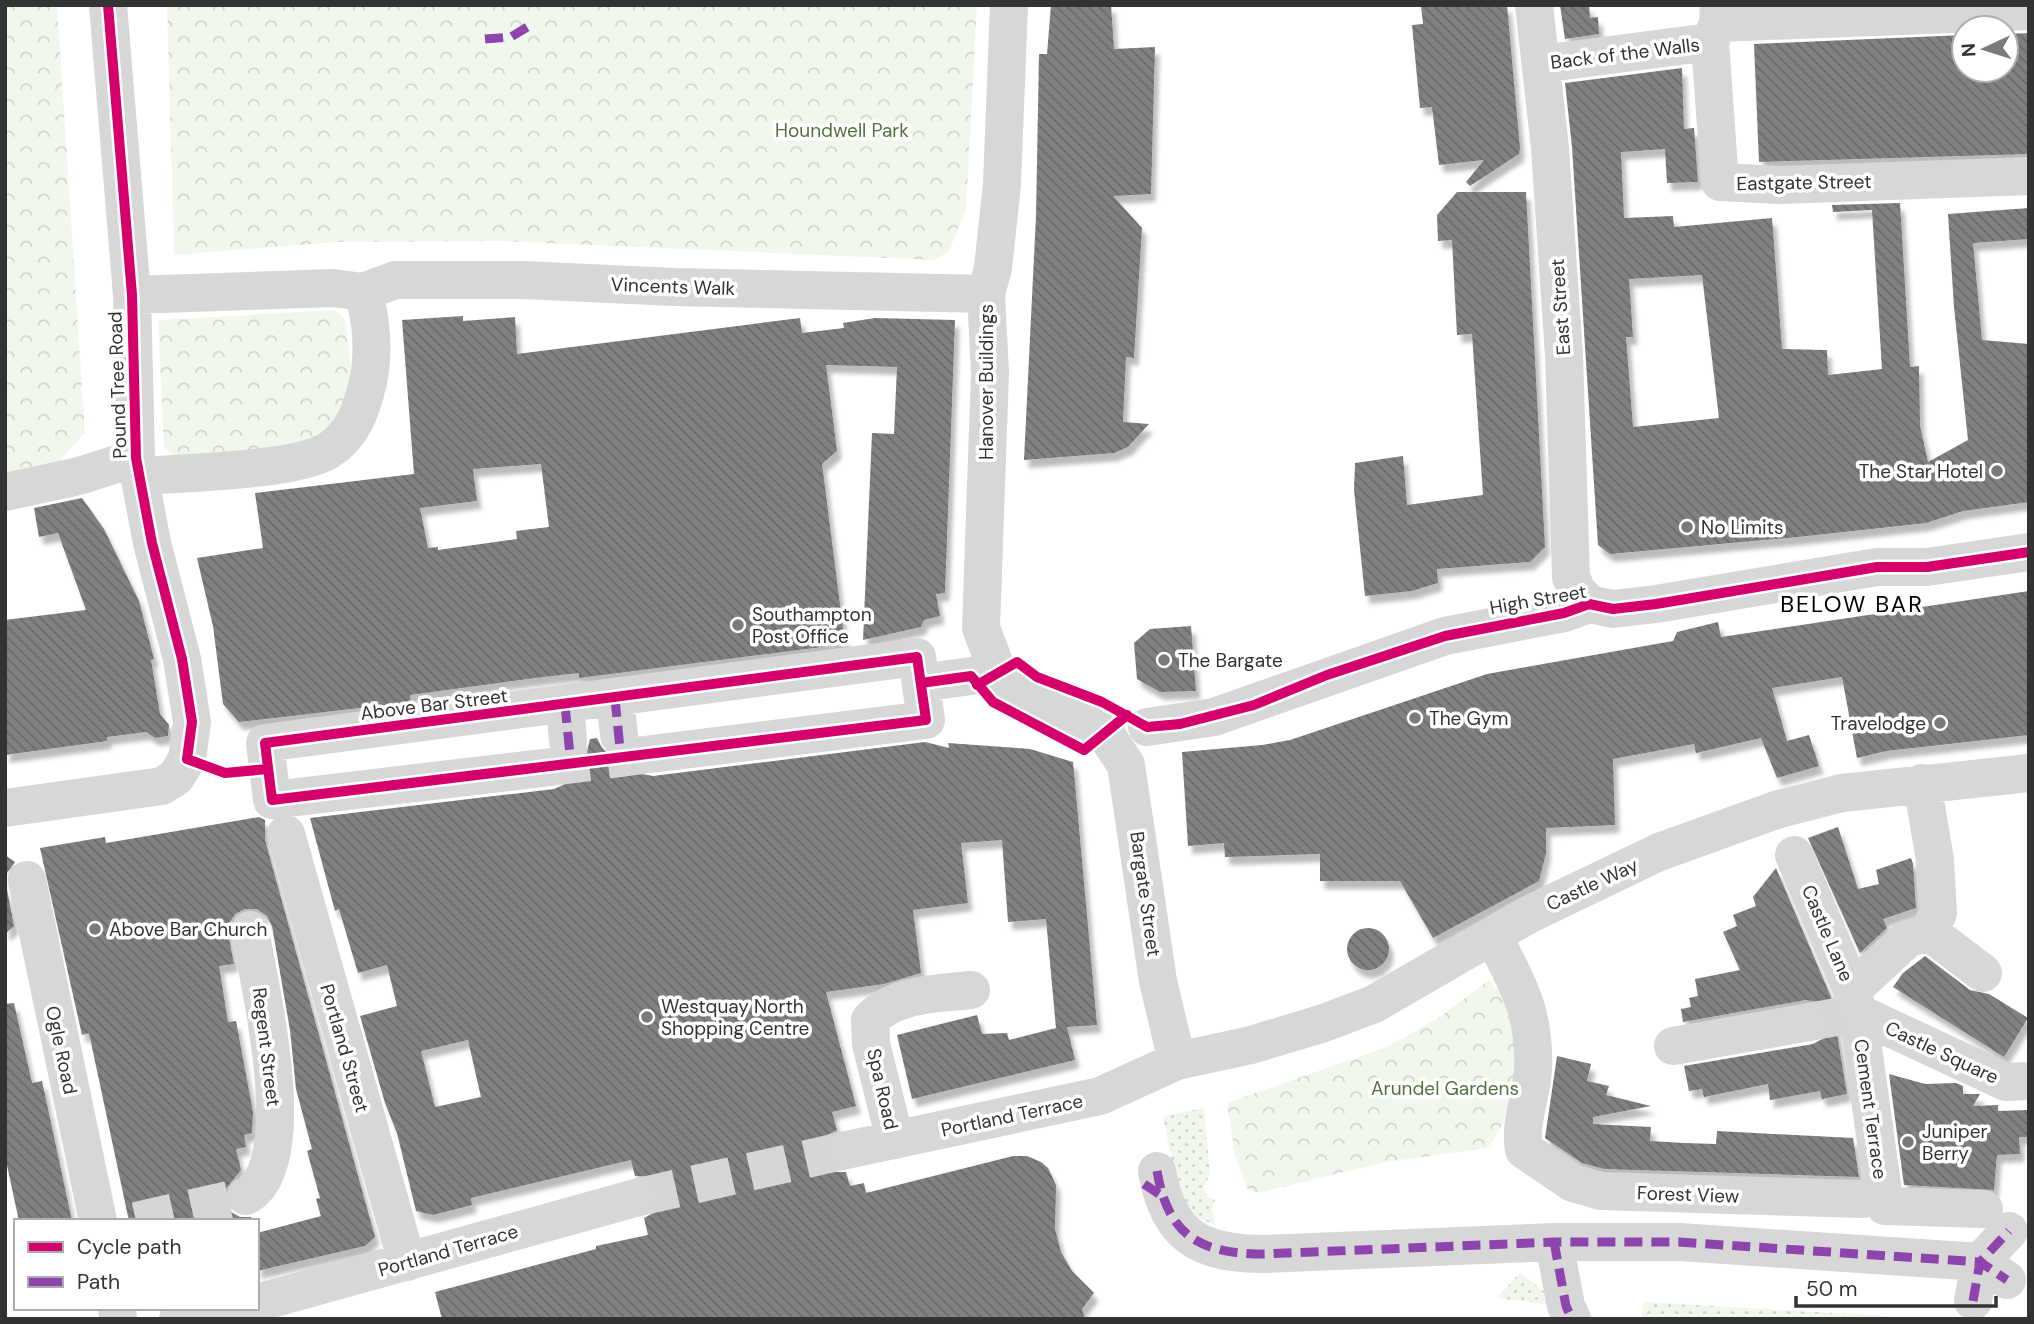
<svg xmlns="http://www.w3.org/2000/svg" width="2034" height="1324" font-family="'DM Sans',sans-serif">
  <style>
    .grass { fill: url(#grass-dots) }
    .park { fill: url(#park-crowns) }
    .building { fill: url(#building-back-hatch); fill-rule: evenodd; filter: url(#shadow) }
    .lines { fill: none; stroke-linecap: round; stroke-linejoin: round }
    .minor-tunnel { stroke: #d6d6d6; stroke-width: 38; stroke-dasharray: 38 19; stroke-linecap: butt }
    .minor { stroke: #d7d7d7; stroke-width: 38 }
    .quiet { stroke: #8e44ad; stroke-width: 9; stroke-dasharray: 18 9; stroke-linecap: butt }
    .cycleway-casing { stroke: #fff; stroke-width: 15 }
    .cycleway { stroke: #d6006c; stroke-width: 10 }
    .poi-dot { fill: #7a7a7a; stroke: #fff; stroke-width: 2.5 }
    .labels { text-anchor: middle; stroke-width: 7; stroke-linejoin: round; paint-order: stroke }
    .street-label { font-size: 19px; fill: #333; stroke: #fff }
    .park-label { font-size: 19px; fill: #4f733c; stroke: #fff }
    .poi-label { font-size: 19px; fill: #333; stroke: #fff; text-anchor: start }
    .quarter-label { font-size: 23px; letter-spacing: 2px; fill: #000; stroke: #fff }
  </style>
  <defs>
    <pattern id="grass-dots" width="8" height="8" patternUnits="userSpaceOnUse" patternTransform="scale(1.75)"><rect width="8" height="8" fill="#f2f7ee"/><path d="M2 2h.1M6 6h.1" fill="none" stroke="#d0d4cd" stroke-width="1.8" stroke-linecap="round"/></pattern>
    <pattern id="park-crowns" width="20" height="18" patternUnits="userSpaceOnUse" patternTransform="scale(1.75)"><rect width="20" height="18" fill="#f2f7ee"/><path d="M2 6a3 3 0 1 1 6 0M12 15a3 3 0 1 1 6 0" fill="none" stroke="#d0d4cd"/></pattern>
    <pattern id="building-back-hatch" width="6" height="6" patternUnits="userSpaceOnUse" patternTransform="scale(1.75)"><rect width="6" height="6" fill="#818181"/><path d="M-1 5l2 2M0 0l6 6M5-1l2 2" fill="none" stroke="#6a6a6a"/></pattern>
    <filter id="shadow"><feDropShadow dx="4.5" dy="8" stdDeviation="2" flood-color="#0004"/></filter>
  </defs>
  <rect width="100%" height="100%" fill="#fff"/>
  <path class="grass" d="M1204 1108 1210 1175 1203 1188 1208 1197 1215 1200 1212 1210 1215 1225 1195 1217 1180 1202 1163 1116Z
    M1520 1273 1555 1299 1551 1305 1497 1298Z
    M1643 1302 1888 1316V1319H1642Z"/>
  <path class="park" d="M5 5H57L85 433 55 467 5 476Z
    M167 5H977L966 210 949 251 935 260 500 241 336 242 174 255Z
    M335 310 345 319C347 338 352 360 350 379 341 465 238 453 176 457L164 448 158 320Z
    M1489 980C1496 988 1511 1000 1513 1010 1522 1046 1514 1122 1487 1148L1386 1162 1257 1193 1247 1188 1235 1155 1227 1103 1387 1047 1440 1017Z"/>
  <path class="building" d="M1051 5H1111L1114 49 1155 47 1151 194 1113 196 1142 228 1134 358 1126 357 1123 422 1149 424 1128 447 1114 453 1024 460 1036 216 1039 54H1047Z
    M1421 5H1507L1520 148 1519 154 1470 186 1466 182 1484 160 1439 165 1432 107 1420 108 1412 25 1423 24Z
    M1560 5H1589L1590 18 1598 17 1599 34 1565 39Z
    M2029 33V154L1759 162 1754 44 1964 35V70H2006V34Z
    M1682 68 1684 129 1694 128 1698 182 1667 183 1665 149 1621 152 1624 218 1673 216 1674 227 1772 218 1782 349 1827 350 1828 375 1882 369 1872 210 1833 212 1832 205 1900 203 1910 367 1919 366 1920 426 1928 462 1968 440 1954 307 1948 214 2029 208V239L1973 243 1982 340 2029 344V502L1963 511 1926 523 1798 537 1610 554 1598 545 1572 147 1565 83ZM1702 275 1719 418 1633 427 1626 337H1633L1629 279Z
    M1457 192H1526L1545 547 1530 562 1437 569 1438 583 1412 591 1365 596 1354 490 1355 463 1403 456 1407 505 1483 495 1472 334 1457 335 1452 240 1438 241 1437 215Z
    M463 316V321L515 317 517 354 800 318 802 333 844 328 843 323 875 318 955 320 945 593 936 594 940 616 924 620 921 627 863 640 872 433 894 434 897 367 826 365 837 451 822 464 845 644 579 678V673L535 678 410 695 411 702 239 722 223 704 213 626 197 558 263 548 255 493 414 474 402 320ZM541 464 549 527 516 531 517 539 438 550V547L428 548 420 508 477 501 473 469Z
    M82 498 104 529 139 601 154 659 151 660 160 714 169 725 168 736 155 738 146 732 107 737V741L5 755V620L86 610 58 533 39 537 34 508Z
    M2029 591V735L1886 751 1857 758 1842 677 1772 688 1787 741 1809 735 1819 766 1777 778 1761 738 1696 753 1694 744 1613 759 1615 825 1546 828V853L1539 881 1433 938 1400 881H1320V854L1225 857 1224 843 1188 846 1182 752 1262 745 1290 740 1487 674 1673 641 1677 632 1718 622 1721 637Z
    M1191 626 1196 691 1160 692 1137 679 1134 643 1150 629Z
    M597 738 602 748 610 755 621 757 630 754 634 768 642 774 653 776 925 742 949 748 948 743 1030 749 1073 762 1097 1025 1067 1027 1075 1060 912 1099 897 1035 977 1015 982 1034 1007 1033 1009 1040 1056 1028 1046 919 1008 922 1002 840 961 843 968 903 913 910 921 973 884 984 826 992 856 1106 832 1112 837 1130 827 1135 821 1144V1155L826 1166 836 1172H846L850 1186 864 1183 866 1193 1013 1156H1027L1041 1162 1048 1168 1056 1185 1055 1229 1061 1252 1072 1271 1094 1293 1082 1309 1085 1319H442L435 1292 596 1249V1246L648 1235 644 1218 655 1212 660 1203V1192L654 1181 645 1176H635L631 1160 471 1198 472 1205 433 1215 416 1211 397 1133 385 1103 360 1016 397 1006 387 965 358 973 339 909 335 911 310 818 554 789 565 784 571 776 572 762 587 751 590 739ZM468 1040 481 1097 435 1107 421 1051Z
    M259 817 265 820V840L375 1237 365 1246 257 1271V1233L321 1216 316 1199 320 1198 307 1151 312 1149 296 1089 290 1030 272 926 267 916 257 909H245L235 914 230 922 228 933 234 964 219 966 228 1022 236 1021 253 1112 252 1133 244 1135 246 1147 236 1149 241 1170 225 1190V1202L231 1212 240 1217H251L252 1221H129L89 1033 82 1035 40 848 105 837 106 843Z
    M1838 827 1858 889 1879 884 1876 870 1911 858 1913 864 1916 908 1883 919 1887 928 1860 953 1808 838Z
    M5 855 15 862 7 873 6 884 14 926 5 934Z
    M1776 868 1831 997 1847 1094 1822 1099 1820 1091 1770 1100 1768 1084 1704 1097 1702 1089 1689 1091 1684 1066 1813 1044 1824 1038 1830 1029V1018L1826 1009 1817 1002 1806 1000 1683 1022 1681 1009 1691 1007 1689 998 1698 996 1695 979 1740 970 1723 932 1737 926 1733 915 1756 906 1753 897Z
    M1347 949a21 21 0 1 1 42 0a21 21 0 1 1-42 0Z
    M1925 956 1970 990 1989 994 2028 1018 2004 1057 1893 987 1903 973Z
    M14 1003 32 1083 42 1081 72 1221H19L5 1156V1004Z
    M1557 1056 1591 1064 1587 1081 1609 1086 1606 1095 1651 1106 1593 1117V1124L1651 1127 1650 1141 1684 1143 1716 1144 1717 1131 1853 1138 1859 1177 1604 1169 1582 1163 1545 1138Z
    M1889 1074 1925 1084 1956 1083 1963 1086V1094H1980L1973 1106 1998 1105V1111L2029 1110V1137H2019L2020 1154 1997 1155 1994 1190 1904 1185Z"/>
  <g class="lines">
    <path class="minor-tunnel" d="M551 767 651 754
      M1809 1022 1842 1016
      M639 1197 842 1151
      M136 1221 246 1196"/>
    <path class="minor" d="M1009 5 1002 184 993 268 986 294 990 373 981 628 998 673 1025 695 1105 733 1126 765 1158 981 1177 1061
      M1534 5 1550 148 1564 356 1571 577 1577 591 1589 604
      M1719 5 1718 23 1710 42 1720 182 1779 185 2029 176
      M1718 23 2029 11
      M1541 64 1710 42
      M132 295 333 288 363 292 395 280H523L674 287 986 294
      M139 476C181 473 297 471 329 450 353 435 362 408 368 382 374 354 372 320 363 292
      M5 492 79 476 136 458
      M921 683 971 676
      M615 699 619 735
      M565 705 568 741
      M1147 727 1214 717 1445 636 1564 613 1589 604 1613 609 1656 604 1877 567H1927L2029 552
      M551 767 272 800 265 743 917 657 926 720 651 754
      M5 808 162 786 176 777 187 759 192 722 182 659 152 543 136 458 132 295 108 5
      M286 834 407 1262
      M1794 855 1852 990 1858 1013 1885 1206 1984 1209
      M27 880 98 1221
      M1929 932 1983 973
      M1493 936C1518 985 1535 1011 1533 1069 1532 1096 1519 1122 1524 1150L1573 1183 1601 1191 1863 1199
      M1852 990 1907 939 1929 932 1938 913 1935 860 1922 783
      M1858 1013 2006 1082 2029 1081
      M1673 1046 1809 1022
      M895 1140 871 1044 870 1020C895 993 936 994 971 990
      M842 1151 1100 1096 1177 1061 1251 1045 1324 1023 1374 1004 1528 915 1659 852 1779 809 1842 793 2029 773
      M1157 1171C1168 1236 1200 1254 1264 1254L1554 1242H1679L1980 1262 2007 1280
      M246 1196C304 1165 259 985 250 930
      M1554 1242 1566 1306 1572 1319
      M1973 1301 1980 1262 2009 1231
      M257 1303 639 1197
      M117 1308 118 1319
      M178 1319 234 1308"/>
    <path class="quiet" d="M485 39 511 37 529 26
      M615 699 621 758
      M565 705 571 765
      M1157 1171C1168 1236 1200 1254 1264 1254L1554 1242H1679L1980 1262 2007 1280
      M1144 1184 1162 1196
      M1554 1242 1566 1306 1572 1319
      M1973 1301 1980 1262 2009 1231"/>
    <defs>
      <path id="cycleway" d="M108 5 132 295 136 458 152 543 182 659 192 722 187 759 225 773 268 769
        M917 657 926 720 272 800 265 743Z
        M921 683 971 676 993 702 1084 750 1127 715
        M977 685 1017 662 1037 677 1102 702 1147 727 1180 724 1254 705 1327 675 1445 636 1564 613 1589 604 1613 609 1656 604 1877 567H1927L2029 552"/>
    </defs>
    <use href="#cycleway" class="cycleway-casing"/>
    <use href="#cycleway" class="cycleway"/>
  </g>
  <g class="poi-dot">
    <circle cx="1997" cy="471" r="7"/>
    <circle cx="1687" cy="527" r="7"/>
    <circle cx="738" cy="625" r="7"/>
    <circle cx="1164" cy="660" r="7"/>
    <circle cx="1415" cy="718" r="7"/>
    <circle cx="1940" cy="723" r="7"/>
    <circle cx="95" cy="929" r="7"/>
    <circle cx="647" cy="1017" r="7"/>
    <circle cx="1908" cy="1142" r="7"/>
  </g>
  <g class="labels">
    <g class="street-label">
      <text transform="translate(1625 53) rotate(-7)" y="7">Back of the Walls</text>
      <text transform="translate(1804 182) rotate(-1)" y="7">Eastgate Street</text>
      <text transform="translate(673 286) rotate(2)" y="7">Vincents Walk</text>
      <text transform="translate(1560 307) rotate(-94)" y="7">East Street</text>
      <text transform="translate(986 382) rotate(-90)" y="7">Hanover Buildings</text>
      <text transform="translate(117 385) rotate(-92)" y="7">Pound Tree Road</text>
      <text transform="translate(1538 599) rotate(-10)" y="7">High Street</text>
      <text transform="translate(434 704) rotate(-7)" y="7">Above Bar Street</text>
      <text transform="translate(1592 884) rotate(-25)" y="7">Castle Way</text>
      <text transform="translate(1146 894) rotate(82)" y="7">Bargate Street</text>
      <text transform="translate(1828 933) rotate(67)" y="7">Castle Lane</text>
      <text transform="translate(267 1047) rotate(83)" y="7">Regent Street</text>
      <text transform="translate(345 1048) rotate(74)" y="7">Portland Street</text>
      <text transform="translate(62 1050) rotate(78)" y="7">Ogle Road</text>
      <text transform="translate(1942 1052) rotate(25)" y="7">Castle Square</text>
      <text transform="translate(883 1089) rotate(77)" y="7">Spa Road</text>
      <text transform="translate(1871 1109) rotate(82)" y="7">Cement Terrace</text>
      <text transform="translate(1012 1115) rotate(-12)" y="7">Portland Terrace</text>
      <text transform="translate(1688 1194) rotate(2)" y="7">Forest View</text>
      <text transform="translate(448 1250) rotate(-16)" y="7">Portland Terrace</text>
    </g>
    <g class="park-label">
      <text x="842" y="137">Houndwell Park</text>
      <text x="1445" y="1095">Arundel Gardens</text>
    </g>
    <g class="poi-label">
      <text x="1983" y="478" text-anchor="end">The Star Hotel</text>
      <text x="1701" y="534">No Limits</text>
      <text x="752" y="621">Southampton<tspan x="752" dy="22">Post Office</tspan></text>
      <text x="1178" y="667">The Bargate</text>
      <text x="1429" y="725">The Gym</text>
      <text x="1926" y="730" text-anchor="end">Travelodge</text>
      <text x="109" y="936">Above Bar Church</text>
      <text x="661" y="1013">Westquay North<tspan x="661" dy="22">Shopping Centre</tspan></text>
      <text x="1922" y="1138">Juniper<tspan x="1922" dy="22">Berry</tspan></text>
    </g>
    <g class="quarter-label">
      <text x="1852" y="612">BELOW BAR</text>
    </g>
  </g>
  <rect width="2034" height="1324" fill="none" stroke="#333333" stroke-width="14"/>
  <rect x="14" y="1219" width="245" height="91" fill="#ffffff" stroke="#adadad" stroke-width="2"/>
  <rect x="28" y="1242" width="35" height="10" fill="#d6006c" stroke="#adadad" stroke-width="2"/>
  <text x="77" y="1254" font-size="21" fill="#333333">Cycle path</text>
  <rect x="28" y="1277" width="35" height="10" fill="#8e44ad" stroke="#adadad" stroke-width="2"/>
  <text x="77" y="1289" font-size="21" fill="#333333">Path</text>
  <g transform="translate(1985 49) rotate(266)"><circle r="33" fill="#ffffff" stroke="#adadad" stroke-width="2"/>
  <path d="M0-5L12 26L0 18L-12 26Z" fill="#7a7a7a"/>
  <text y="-10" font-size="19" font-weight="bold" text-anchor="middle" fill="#333333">N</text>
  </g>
  <path d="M1796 1296v10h200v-10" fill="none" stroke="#333333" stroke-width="3.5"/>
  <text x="1806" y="1296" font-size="21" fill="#333333" stroke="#ffffff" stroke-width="5" paint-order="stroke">50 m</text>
</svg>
